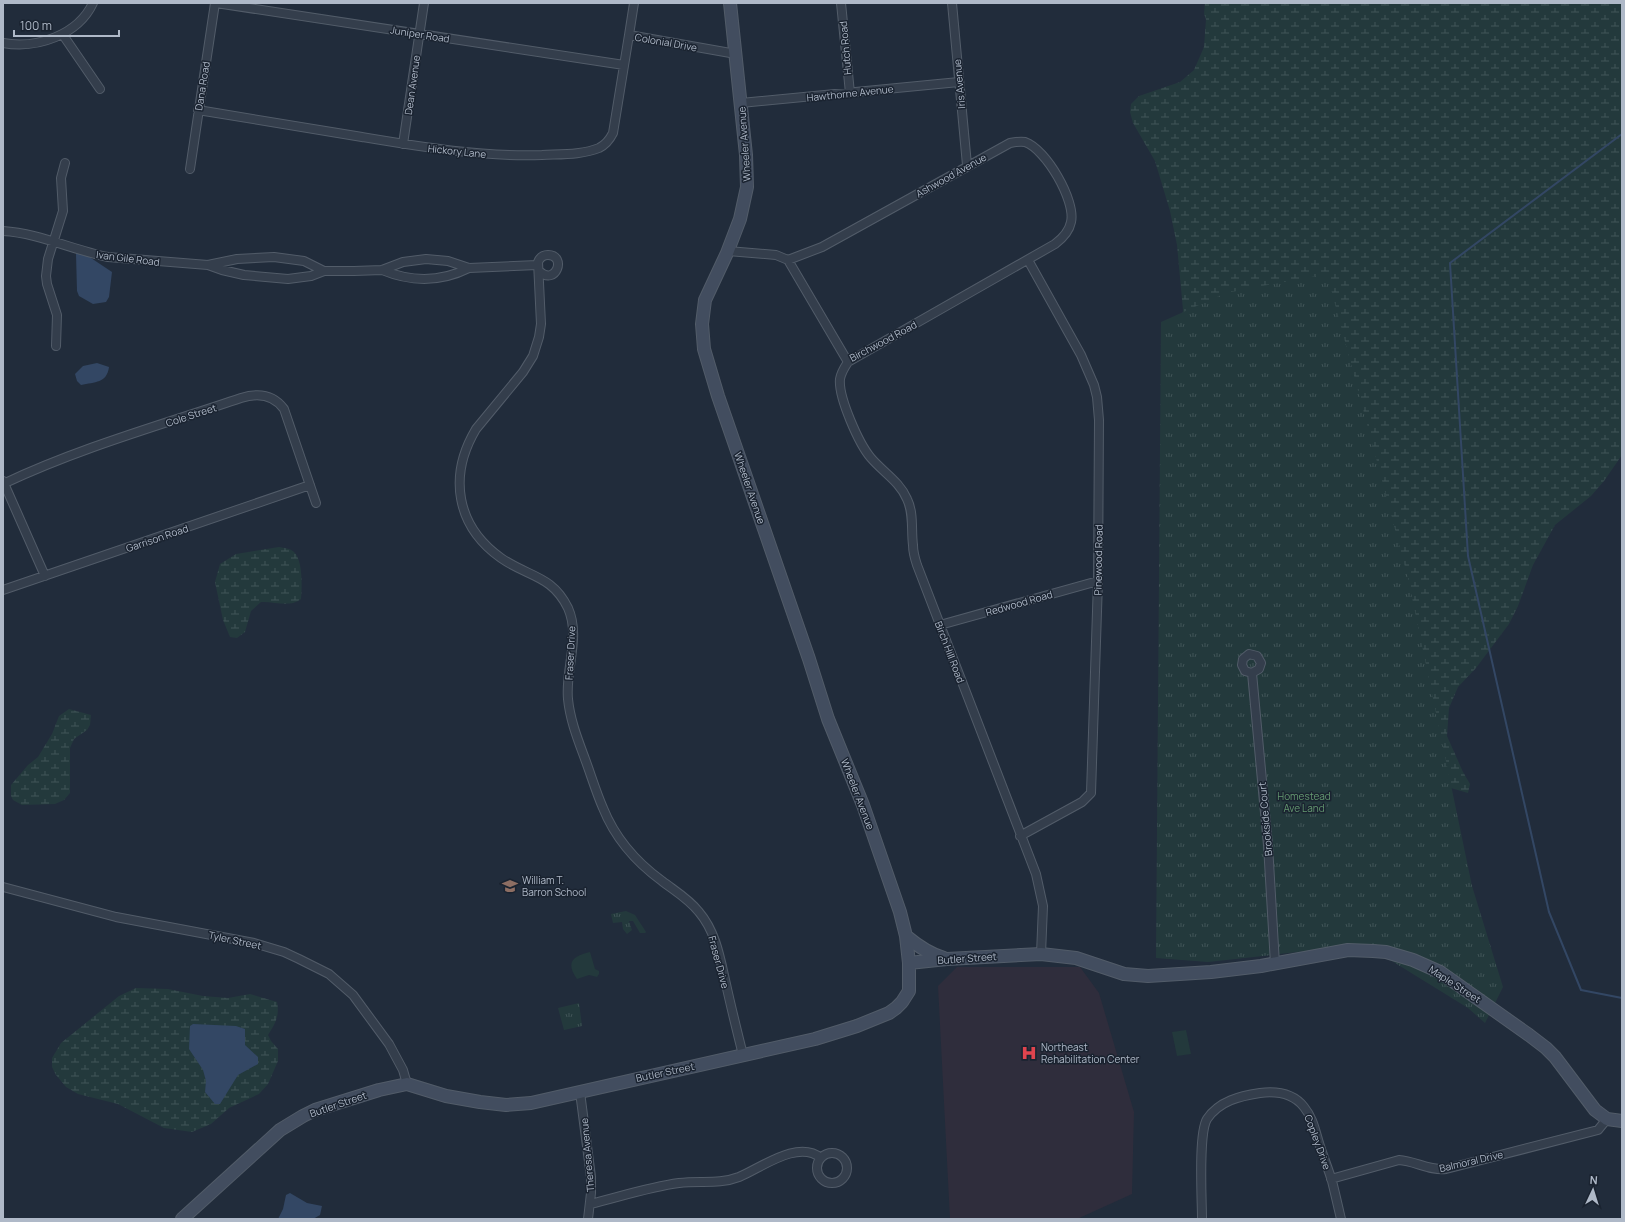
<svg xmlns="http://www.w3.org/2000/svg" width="1625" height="1222" font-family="Manrope,sans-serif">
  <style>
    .medical { fill: #2f2d3c }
    .green { fill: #23393c }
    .wetland { fill: url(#wetland-marsh) }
    .park { fill: url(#park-tufts) }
    .water { fill: #334764 }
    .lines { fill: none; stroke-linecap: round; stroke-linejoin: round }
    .stream { stroke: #334764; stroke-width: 2 }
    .street-casing { stroke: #525c69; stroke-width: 10 }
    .secondary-casing { stroke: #525c69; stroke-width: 14 }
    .street { stroke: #343e4c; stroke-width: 8 }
    .secondary { stroke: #424d5f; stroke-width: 12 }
    .labels { text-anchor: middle; stroke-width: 3; stroke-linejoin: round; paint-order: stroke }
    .street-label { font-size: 10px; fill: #afb9c8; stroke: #1a2330 }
    .park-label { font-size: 10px; fill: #659a71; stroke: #1a2330 }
    .poi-label { font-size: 10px; fill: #afb9c8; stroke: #1a2330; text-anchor: start }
  </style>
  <defs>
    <pattern id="wetland-marsh" width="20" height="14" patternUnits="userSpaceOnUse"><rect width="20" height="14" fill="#23393c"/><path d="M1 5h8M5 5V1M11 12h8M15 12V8" fill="none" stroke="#405457"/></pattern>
    <pattern id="park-tufts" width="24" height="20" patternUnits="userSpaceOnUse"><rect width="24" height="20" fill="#23393c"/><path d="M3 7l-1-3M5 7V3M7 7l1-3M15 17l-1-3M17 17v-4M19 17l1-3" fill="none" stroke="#405457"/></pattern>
  </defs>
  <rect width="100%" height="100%" fill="#212c3b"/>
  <path class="medical" d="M957 967H1080L1099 993 1134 1112 1132 1194 1077 1219H950L938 986Z"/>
  <path class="green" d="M590 952 595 969 599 971V974L597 977 589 975 577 979C565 962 573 956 590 952Z
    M1186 1030 1191 1054 1177 1056 1172 1032Z"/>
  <path class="wetland" d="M1205 3H1622V455L1604 481 1591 496 1555 525 1533 565 1518 606 1509 624 1476 668 1458 687 1449 708 1447 736 1463 772 1470 784 1468 793 1444 786 1179 368 1183 310 1177 245 1170 211 1155 161 1133 123 1130 112 1131 104 1139 96 1180 82 1194 70 1204 47 1206 19 1204 14Z
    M279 547C284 548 290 548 294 552 303 560 302 588 301 599 290 608 274 601 261 602L251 611 245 632 237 638 230 637 223 620 215 582 220 564 236 554Z
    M69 709 91 715 90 725 87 730 74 739 70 748V793L64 800 55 804 22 805 13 800 11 796V785L28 765 38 757 52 734 59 716Z
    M136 988 168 989 203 996 228 998 250 994 277 1002C280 1016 275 1024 268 1035L271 1041 278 1049V1061L268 1084 259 1094 229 1108 211 1124 192 1132 164 1128 118 1104 78 1094 66 1087 56 1075 52 1067V1058L61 1043 119 996Z"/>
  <path class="park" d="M1327 274 1408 578 1472 886 1503 987 1485 1023 1468 1008 1387 958 1325 949 1208 962 1156 958 1161 322 1226 293Z
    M626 911 635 915 646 932 645 933H640L633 921H629L632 930 627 934 623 929 622 922 613 923 611 914Z
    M579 1003 582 1026 564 1030 558 1008Z"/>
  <path class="water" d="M79 253 88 256 112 272 109 297 106 302 93 304 79 296 77 291 76 254Z
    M97 363 109 367C107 383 95 382 81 385L77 381 75 374 83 366Z
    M193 1024 236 1026 245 1029V1045L258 1057V1064L238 1075 220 1104H215L205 1092 206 1081 203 1070 189 1049 190 1026Z
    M290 1193 307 1203 322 1206 320 1215 313 1219H278L283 1209 286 1195Z"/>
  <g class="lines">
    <path class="stream" d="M1622 134 1450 263 1468 556 1549 912 1581 990 1622 998"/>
    <defs>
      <path id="street" d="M216 3 624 65
        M634 3 629 35 736 54
        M841 3 850 93
        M952 3 967 165
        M63 35 100 89
        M3 43C37 49 78 35 93 3
        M741 103 959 82
        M198 110C252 119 307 128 362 137 422 147 481 157 542 155 560 154 582 155 599 148 605 145 610 139 613 133L629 35
        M403 144 424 3
        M190 169 215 3
        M3 231C39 233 72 250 108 257L208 265 237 259 274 257 304 261 324 271
        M728 251 776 255 788 260 848 362
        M788 260 822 247 1010 143C1015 142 1020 141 1025 142 1046 149 1076 201 1071 222 1069 232 1063 238 1055 244L848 362C844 368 841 373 840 379 838 397 859 444 871 458 883 472 900 482 907 499 914 513 911 530 913 545 913 552 915 559 917 565L1036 874 1043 906 1041 954
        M208 265 222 270 244 275 288 279 311 276 324 271H354L382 270 403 262 426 259 448 261 469 268 537 265
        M382 270C411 282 441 282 469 268
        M539 271C556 287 567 255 548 255 543 255 540 257 538 262L541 324 539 337 533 356 523 372 476 429C448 476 456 526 501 558 528 577 552 575 568 608 581 637 565 669 568 699 570 720 578 740 585 759 591 775 596 792 603 808 615 838 636 862 662 881 675 891 689 899 699 912 716 932 720 958 726 984 731 1007 737 1031 743 1055
        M56 346 57 315 47 284 46 276 48 259 63 211 61 178 65 163
        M3 481 45 576
        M3 484C79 448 161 425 241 398 257 393 273 394 284 409L316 503
        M3 590 310 485
        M940 625 1098 581
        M1252 673 1245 671 1242 665 1243 659 1249 654 1257 656 1261 663 1259 669 1252 673 1268 845 1275 964
        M1020 836 1082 802 1091 793 1098 581 1099 420 1097 397 1094 385 1081 355 1028 260
        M3 887 116 917 254 943 284 952 299 959 329 974 353 995 389 1044 403 1070 407 1084
        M580 1092 591 1177V1193L588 1219
        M817 1168a15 15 0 1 1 30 0a15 15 0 1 1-30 0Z
        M1331 1179 1399 1160C1415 1161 1430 1171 1446 1169L1598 1130 1607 1119
        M590 1204C619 1197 649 1187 679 1183 700 1180 718 1185 739 1177 761 1168 798 1139 821 1158
        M1202 1219C1202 1199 1198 1134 1207 1119 1219 1101 1240 1096 1260 1093 1276 1091 1293 1093 1304 1107 1313 1118 1315 1130 1319 1143 1323 1156 1328 1168 1332 1181 1335 1193 1338 1206 1341 1219"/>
      <path id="secondary" d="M730 3 746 155 747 187 740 219 727 253 705 300 702 324 704 349 718 396 809 659 828 719 863 805 900 912 906 936 909 963
        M906 936C918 946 929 954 944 958
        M182 1219 280 1130 303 1116 315 1110 379 1090 407 1084 446 1096 480 1102 506 1105 531 1103 815 1039 857 1026 889 1013 896 1008 902 1002 909 991V963L947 959 1041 954 1076 958 1124 974 1148 976 1211 972 1261 966 1348 950 1373 951 1386 952 1413 960 1440 972 1529 1035 1546 1048 1555 1057 1595 1110 1607 1119 1622 1121"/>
    </defs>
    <use href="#street" class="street-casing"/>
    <use href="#secondary" class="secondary-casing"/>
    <use href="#street" class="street"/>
    <use href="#secondary" class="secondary"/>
  </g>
  <defs>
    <symbol id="school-bare" viewBox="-9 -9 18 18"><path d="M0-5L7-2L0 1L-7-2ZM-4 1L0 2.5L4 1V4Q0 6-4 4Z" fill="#8d6e63" stroke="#1a2330" stroke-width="2.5" paint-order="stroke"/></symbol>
    <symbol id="hospital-bare" viewBox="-9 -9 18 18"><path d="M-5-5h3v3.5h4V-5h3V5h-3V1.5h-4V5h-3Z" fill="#e0444e" stroke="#1a2330" stroke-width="2.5" paint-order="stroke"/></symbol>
  </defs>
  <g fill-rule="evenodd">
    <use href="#school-bare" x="499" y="875" width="22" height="22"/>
    <use href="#hospital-bare" x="1018" y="1042" width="22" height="22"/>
  </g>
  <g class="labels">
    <g class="street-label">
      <text transform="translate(420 34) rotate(9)" y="4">Juniper Road</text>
      <text transform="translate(666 42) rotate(10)" y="4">Colonial Drive</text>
      <text transform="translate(845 48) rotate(-95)" y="4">Hutch Road</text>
      <text transform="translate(959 84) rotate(-95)" y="4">Iris Avenue</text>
      <text transform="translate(412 85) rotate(-82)" y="4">Dean Avenue</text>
      <text transform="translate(202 86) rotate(-81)" y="4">Dana Road</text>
      <text transform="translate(850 93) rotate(-6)" y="4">Hawthorne Avenue</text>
      <text transform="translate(744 144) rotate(-94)" y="4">Wheeler Avenue</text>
      <text transform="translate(457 151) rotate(6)" y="4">Hickory Lane</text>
      <text transform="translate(951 175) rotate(-29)" y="4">Ashwood Avenue</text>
      <text transform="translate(128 258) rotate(7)" y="4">Ivan Gile Road</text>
      <text transform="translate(883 341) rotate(-28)" y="4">Birchwood Road</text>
      <text transform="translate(191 415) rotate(-18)" y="4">Cole Street</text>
      <text transform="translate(750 488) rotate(71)" y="4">Wheeler Avenue</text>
      <text transform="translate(157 538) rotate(-19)" y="4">Garrison Road</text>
      <text transform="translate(1098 560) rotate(-89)" y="4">Pinewood Road</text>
      <text transform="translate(1019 603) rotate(-16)" y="4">Redwood Road</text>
      <text transform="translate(950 652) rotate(69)" y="4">Birch Hill Road</text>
      <text transform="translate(570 653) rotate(-87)" y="4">Fraser Drive</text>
      <text transform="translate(858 794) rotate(69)" y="4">Wheeler Avenue</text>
      <text transform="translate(1265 819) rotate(-95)" y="4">Brookside Court</text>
      <text transform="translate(235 940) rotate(12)" y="4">Tyler Street</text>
      <text transform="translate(967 958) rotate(-4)" y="4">Butler Street</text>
      <text transform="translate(719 962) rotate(75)" y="4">Fraser Drive</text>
      <text transform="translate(1455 984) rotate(33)" y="4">Maple Street</text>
      <text transform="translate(665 1072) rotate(-12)" y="4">Butler Street</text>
      <text transform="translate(338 1104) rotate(-19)" y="4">Butler Street</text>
      <text transform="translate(1318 1142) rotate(70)" y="4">Copley Drive</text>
      <text transform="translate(587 1155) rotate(-95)" y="4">Theresa Avenue</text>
      <text transform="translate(1471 1161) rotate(-13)" y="4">Balmoral Drive</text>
    </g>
    <g class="park-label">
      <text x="1304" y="800">Homestead<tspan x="1304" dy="12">Ave Land</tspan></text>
    </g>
    <g class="poi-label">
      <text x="522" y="884">William T.<tspan x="522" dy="12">Barron School</tspan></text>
      <text x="1041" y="1051">Northeast<tspan x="1041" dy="12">Rehabilitation Center</tspan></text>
    </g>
  </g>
  <rect width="1625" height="1222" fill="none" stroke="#afb9c8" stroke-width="8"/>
  <g transform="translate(1593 1190) rotate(4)" stroke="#1a2330" stroke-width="3" paint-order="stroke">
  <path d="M0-3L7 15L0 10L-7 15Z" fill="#afb9c8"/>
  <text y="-6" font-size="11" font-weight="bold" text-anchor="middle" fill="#afb9c8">N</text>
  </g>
  <path d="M14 30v6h105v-6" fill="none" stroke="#afb9c8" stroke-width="2"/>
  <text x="20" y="30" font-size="12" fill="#afb9c8" stroke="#1a2330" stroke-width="3" paint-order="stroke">100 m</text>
</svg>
